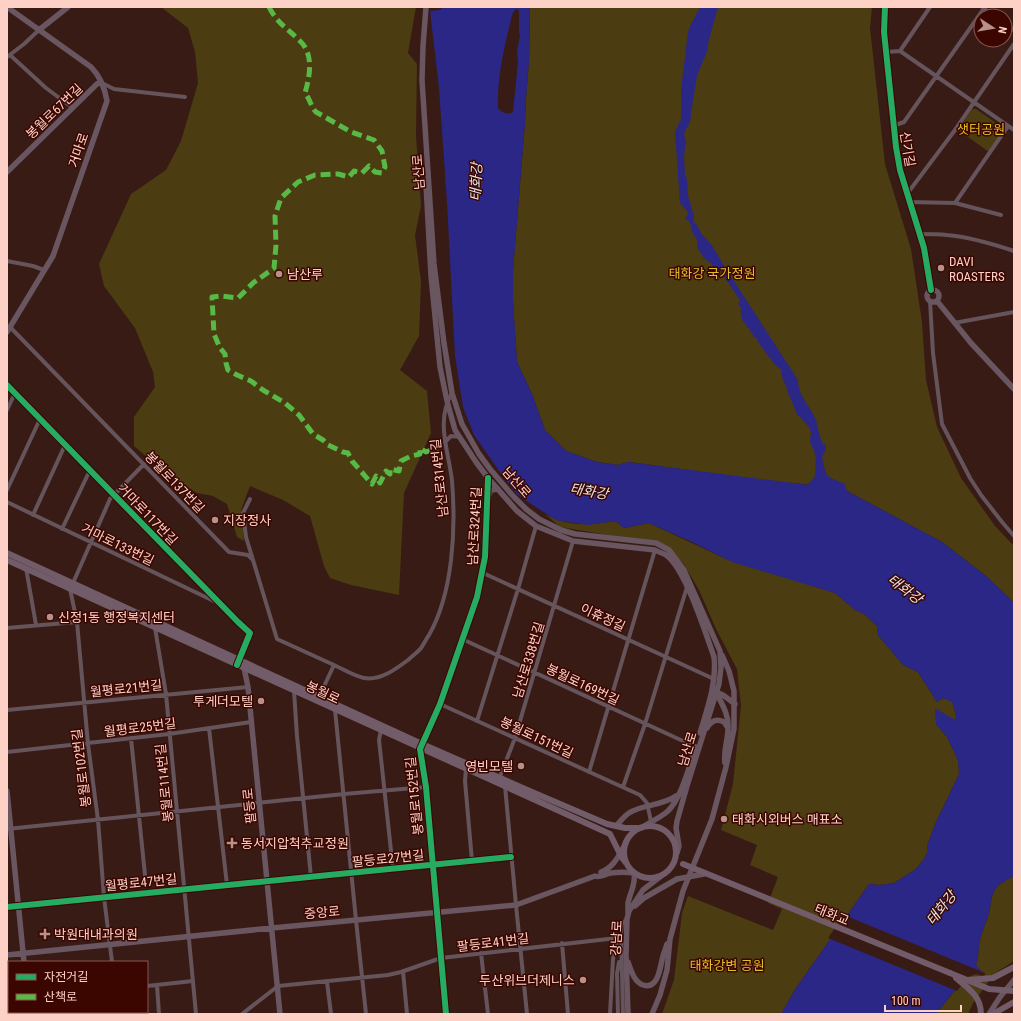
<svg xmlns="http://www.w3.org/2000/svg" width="1021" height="1021" font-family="'Roboto Condensed','Noto Sans KR',sans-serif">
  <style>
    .green { fill: #4b3c12 }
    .water { fill: #2a2786; fill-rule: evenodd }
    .pier { fill: #381b14 }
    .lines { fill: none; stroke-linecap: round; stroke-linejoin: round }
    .street { stroke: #65545b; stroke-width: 4 }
    .secondary { stroke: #695660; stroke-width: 5.5 }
    .primary { stroke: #725c69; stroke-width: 6 }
    .secondary-bridge { stroke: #695660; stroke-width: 5.5 }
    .primary-bridge { stroke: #725c69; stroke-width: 6 }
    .quiet { stroke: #58b947; stroke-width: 5; stroke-dasharray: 10 5; stroke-linecap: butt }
    .cycleway-casing { stroke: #3b0600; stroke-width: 8 }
    .cycleway { stroke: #26ab63; stroke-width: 6 }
    .poi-dot { fill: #b89188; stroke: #3b0600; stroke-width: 1.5 }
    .labels { text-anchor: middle; stroke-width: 3; stroke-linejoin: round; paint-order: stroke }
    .street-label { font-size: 13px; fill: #fdd1c6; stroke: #3b0600 }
    .park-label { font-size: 13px; fill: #e2bf29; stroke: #3b0600 }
    .poi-label { font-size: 13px; fill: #fdd1c6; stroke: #3b0600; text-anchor: start }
    .water-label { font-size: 14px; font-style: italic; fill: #e4e4e4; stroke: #3b0600 }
  </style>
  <rect width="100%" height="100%" fill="#381b14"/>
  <path class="green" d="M161 7H416L408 53 417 64 416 136 421 206 415 235 421 281 419 336 400 370 427 391 431 433 404 493 399 595 351 585 330 578 324 566 310 516 283 500 250 486 241 510 244 541 237 537 227 504 213 496 197 493 168 475 134 446V417L155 387 153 372 135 328 104 286 99 264 131 194 166 170 181 141 198 83 195 52 188 28Z
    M530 7H872L870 28 885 164 911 249 922 322 926 380 937 427 961 478 995 526 1014 546V603L986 576 942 542 847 491 812 485 752 479 652 465 628 462 619 465 597 462 566 451 545 430 532 394 517 362 513 301V270L525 123 526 98 529 61Z
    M972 109H976L1002 127 1003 131 989 152 958 130Z
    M545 514C568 527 589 525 615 521L624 528 649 523 724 558 835 593 855 610 864 614 877 626 878 635 903 665 918 672 937 702 943 698 952 701 955 712V721L936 724 947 737 958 760 959 774 936 822 927 846 928 851 924 859 916 869 894 883 880 885 869 884 796 988 781 1014H662L674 980 682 913 688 896 773 930 782 909 768 903 778 877 750 865 757 845 721 830 733 784 741 706 737 669 716 629 699 590 683 563 669 550 656 543 560 527Z
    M1014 876V961L994 974 973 1003 968 1014H936L976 964C979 955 978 954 979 945 979 938 987 921 989 913 991 905 991 892 998 886 1002 882 1009 879 1014 876Z"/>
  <path class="water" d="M443 7H530L529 61 526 98 525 123 513 270V301L517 362 532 394 545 430 566 451 597 462 618 465 628 462 808 485 815 476 816 460 814 450 810 442 811 432 809 427 797 414 790 397 789 396C788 393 787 389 786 386 784 380 780 377 782 370L775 365 758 342 757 338 754 337C749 325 739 323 741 308L738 304 740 301 738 297 720 271 713 267 712 264 704 258 697 247V240L691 230 692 228 689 221 685 219 688 214 687 211 680 203 675 132 681 119V90L688 32C691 22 696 16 700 7H718L709 39 707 51 697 76 691 113 690 123 687 127 684 134 686 142 684 156 685 175 687 179 688 196 694 216 693 221 697 225 701 233 711 244 728 272 798 380C798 396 810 405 816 420 818 428 819 436 823 444L826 445V449L822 457C827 479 824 475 845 484L847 491 942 542 986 576 1014 603V876C1009 879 1002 882 998 886 991 892 991 905 989 913 987 921 979 938 979 945 978 954 979 955 976 964L983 974 976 972 967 975 936 1014H781L796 988 869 884 880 885 894 883 916 869 924 859 928 851 927 846 936 822 959 774 958 760 947 737 936 724 935 708 955 720V711L952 702 943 698 937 702 918 672 903 665 878 635 877 626 864 614 855 610 835 593 732 562 692 542 649 523 624 528 615 521 588 525 556 520 531 504 517 494 504 478 474 435 463 407 455 356 447 203 439 88 430 11 440 10ZM516 9 519 10V32L520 35 517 51 518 62 513 112C507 115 502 113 498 108 497 76 505 43 513 12Z"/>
  <path class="pier" d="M844 915 985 973V975L983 976 976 974 968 977 957 991 828 938Z"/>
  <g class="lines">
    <path class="street" d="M982 7 994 16
      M1005 24 1014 30
      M900 51 930 7
      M886 52 900 51 1014 130
      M10 55 46 88 73 108
      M7 57 24 44 39 30
      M100 82 114 89 185 97
      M893 126 904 122 985 7
      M907 194 955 130 1014 44
      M909 202 955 203 1001 215
      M955 203 1008 126
      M919 234C928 234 938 234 947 235 970 237 993 244 1014 251
      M7 261 33 266 44 270
      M930 301 933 353 942 424 970 478 981 495 1002 522 1014 536
      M954 323 1014 312
      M10 327 229 552 248 555 252 559
      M7 410 15 393
      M445 442 451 436 460 437
      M7 490 40 419
      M250 499 243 513 246 537 277 639 334 665 318 699
      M7 502 218 603
      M33 515 65 445
      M62 529 90 470
      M26 568 36 625
      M483 573 714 679
      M73 583 110 499 144 464
      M70 589 77 622 88 744 98 820 104 897 112 962
      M7 628 77 622
      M155 628 166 694 196 1014
      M462 639 696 747
      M334 665C343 669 354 676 364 678 380 681 396 669 408 660 412 656 418 652 421 648 424 644 426 639 429 635 453 593 456 529 452 481 449 452 435 421 452 393
      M294 691 297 736 311 877
      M440 704 640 795 647 803 652 826
      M7 710 248 687
      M335 710 356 920 366 1014
      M477 721 518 589 536 526
      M209 728 227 885
      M381 730 379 740 393 869
      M131 738 145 875
      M7 752 169 734 251 722
      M466 768 465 781 472 861
      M589 772 655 550
      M499 779 515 738 573 541
      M505 786 516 905 527 1014
      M623 787 645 724 687 587
      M7 829 344 794 426 787
      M7 907 511 857
      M562 943 568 1014
      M481 953 488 1014
      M403 971 407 1014
      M327 982 331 1014
      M157 985 159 1014
      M147 986 193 981
      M7 1001 9 1000
      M76 1012V1014
      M116 1012 117 1014
      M242 1014 278 986 388 975 401 972 441 958 617 938
      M446 1014 426 787 420 749 440 704 477 597 485 557 488 478
      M610 1014 613 959 618 937
      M618 1014 617 974 619 962
      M623 1014 621 932 622 924 627 919"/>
    <path class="secondary" d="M426 7 423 46 422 80 434 264 444 343 452 393 462 424 479 454 490 469 513 496 526 509 539 519 561 530 575 534 656 543 669 550 684 570 720 651 721 667 719 684 687 786 677 821 676 828 679 846 677 853
      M885 7 884 32 896 147 900 170 924 248 931 290
      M39 30 68 7
      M7 172 100 81
      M426 184 431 276 440 367 447 401 455 430 476 462 488 478 517 511 536 526 573 541 655 550C658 552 663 553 666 555 685 568 706 634 714 657 717 683 707 709 700 733
      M927 296a6 6 0 1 1 12 0a6 6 0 1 1-12 0Z
      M937 301 971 343 1014 389
      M7 332 53 256 107 101C105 89 100 76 91 67L7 7
      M7 385 238 622 250 633 238 663
      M488 497 491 490 498 489
      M244 668 248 687 280 1014
      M716 692C722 704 729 715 728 728 728 740 723 751 725 763
      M716 692 723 695 735 704
      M707 728C711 721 716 718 724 722L728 728
      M7 791 24 962
      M616 826C620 822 624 816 629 813 643 804 662 806 676 796
      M641 828C650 822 660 818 668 811 682 797 689 766 696 747
      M601 872C615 867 619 854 626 843
      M635 906 644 898 677 879
      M7 955 272 928 516 905 595 876C600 878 605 874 611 873 618 872 626 872 634 873 636 884 630 893 628 903 628 906 628 910 628 914
      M628 962C631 970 634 982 643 985 659 990 660 966 663 956 664 952 666 948 667 944
      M29 1012V1014
      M628 1014 626 955 627 919 629 911 643 890 661 876
      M652 1014 660 995 667 970 670 939 683 891 712 819 726 767 734 729V691L729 671 722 655
      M989 1014 1000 997 1014 980"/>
    <path class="primary" d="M7 553 422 744 539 795 607 824 625 828H640
      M7 560 610 834 622 858 626 863
      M624 852a26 26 0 1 1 52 0a26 26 0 1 1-52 0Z
      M950 973 989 989 1014 991
      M956 978C968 988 981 996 981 1014
      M968 980 993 978 1014 967
      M993 1014 1014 1002"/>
    <path class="secondary-bridge" d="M677 879 704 874"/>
    <path class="primary-bridge" d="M683 864 950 973"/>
    <path class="quiet" d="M269 7C277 23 288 29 300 41 314 54 310 76 305 93 310 99 311 107 316 112L351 132 374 140 382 151 385 167 382 173 375 172 369 166 362 173 354 171 349 177 338 174 315 175 298 182 281 198 275 216 276 245 274 268 253 283 238 298 221 296 212 297 214 334 220 348 225 354 226 363 228 370 237 375 251 381 263 390 285 403 299 415 313 434 323 440 328 445 343 452 348 453 352 461 372 484 376 476 380 483 386 471 390 474V469L399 471 401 461 411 456 420 454V448L426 452 431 450 438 453"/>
    <defs>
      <path id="cycleway" d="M885 7 884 32 896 147 900 170 924 248 931 290
        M7 385 238 622 250 633 237 665
        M7 907 511 857
        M446 1014 426 787 420 749 440 704 477 597 485 557 488 478"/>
    </defs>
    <use href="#cycleway" class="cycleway-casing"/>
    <use href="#cycleway" class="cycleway"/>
  </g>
  <g class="poi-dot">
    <circle cx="941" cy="268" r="4"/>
    <circle cx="279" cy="274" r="4"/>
    <circle cx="215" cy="520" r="4"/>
    <circle cx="50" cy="617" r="4"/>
    <circle cx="261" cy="701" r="4"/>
    <circle cx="521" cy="766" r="4"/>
    <circle cx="724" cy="819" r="4"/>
    <path d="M230 837h4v4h4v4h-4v4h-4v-4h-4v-4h4z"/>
    <path d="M43 928h4v4h4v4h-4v4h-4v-4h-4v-4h4z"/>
    <circle cx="583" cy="980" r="4"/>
  </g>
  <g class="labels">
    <g class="street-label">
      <text transform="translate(54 111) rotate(-44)" y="5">봉월로67번길</text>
      <text transform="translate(908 149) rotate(80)" y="5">신기길</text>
      <text transform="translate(78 150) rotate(-71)" y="5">거마로</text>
      <text transform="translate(418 172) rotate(-94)" y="5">남산로</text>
      <text transform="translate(439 478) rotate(-96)" y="5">남산로314번길</text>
      <text transform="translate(175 482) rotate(46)" y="5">봉월로137번길</text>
      <text transform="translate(517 482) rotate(49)" y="5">남산로</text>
      <text transform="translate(148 514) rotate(46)" y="5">거마로117번길</text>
      <text transform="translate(474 526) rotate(-87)" y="5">남산로324번길</text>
      <text transform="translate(118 544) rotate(26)" y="5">거마로133번길</text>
      <text transform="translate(603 617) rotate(25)" y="5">이휴정길</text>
      <text transform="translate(528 660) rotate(-73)" y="5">남산로338번길</text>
      <text transform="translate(583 684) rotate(25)" y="5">봉월로169번길</text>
      <text transform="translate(126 688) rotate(-6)" y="5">월평로21번길</text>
      <text transform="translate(323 692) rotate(25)" y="5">봉월로</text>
      <text transform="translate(140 727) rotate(-7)" y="5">월평로25번길</text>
      <text transform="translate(537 737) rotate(25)" y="5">봉월로151번길</text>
      <text transform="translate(687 749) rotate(-73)" y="5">남산로</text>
      <text transform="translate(81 768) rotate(-97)" y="5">봉월로102번길</text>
      <text transform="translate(164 783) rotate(-96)" y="5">봉월로114번길</text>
      <text transform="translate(414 796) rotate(-96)" y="5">봉월로152번길</text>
      <text transform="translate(249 806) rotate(-96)" y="5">팔등로</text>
      <text transform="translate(388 858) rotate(-6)" y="5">팔등로27번길</text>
      <text transform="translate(141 882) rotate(-6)" y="5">월평로47번길</text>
      <text transform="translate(322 912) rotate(-5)" y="5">중앙로</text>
      <text transform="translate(832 914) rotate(22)" y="5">태화교</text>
      <text transform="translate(616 938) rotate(-87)" y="5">강남로</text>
      <text transform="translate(493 942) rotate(-7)" y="5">팔등로41번길</text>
    </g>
    <g class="park-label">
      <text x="981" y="134">샛터공원</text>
      <text x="712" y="278">태화강 국가정원</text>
      <text x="727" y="970">태화강변 공원</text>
    </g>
    <g class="poi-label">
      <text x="949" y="266">DAVI<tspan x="949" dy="15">ROASTERS</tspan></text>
      <text x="287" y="279">남산루</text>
      <text x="223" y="525">지장정사</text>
      <text x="58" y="622">신정1동 행정복지센터</text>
      <text x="253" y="706" text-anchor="end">투게더모텔</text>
      <text x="513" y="771" text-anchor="end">영빈모텔</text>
      <text x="732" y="824">태화시외버스 매표소</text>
      <text x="241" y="848">동서지압척추교정원</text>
      <text x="54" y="939">박원대내과의원</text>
      <text x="575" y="985" text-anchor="end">두산위브더제니스</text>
    </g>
    <g class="water-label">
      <text transform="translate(476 182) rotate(-88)" y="5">태화강</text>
      <text transform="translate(589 491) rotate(9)" y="5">태화강</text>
      <text transform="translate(905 589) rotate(37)" y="5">태화강</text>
      <text transform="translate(941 908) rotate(-52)" y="5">태화강</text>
    </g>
  </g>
  <rect width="1021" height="1021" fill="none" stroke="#fdd1c6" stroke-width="16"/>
  <rect x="8" y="961" width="140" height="52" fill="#3b0600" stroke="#89574f"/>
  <rect x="16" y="974" width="20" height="6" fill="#26ab63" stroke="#89574f"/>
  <text x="44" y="981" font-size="12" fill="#fdd1c6">자전거길</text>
  <rect x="16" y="994" width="20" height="6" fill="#58b947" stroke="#89574f"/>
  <text x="44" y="1001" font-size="12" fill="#fdd1c6">산책로</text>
  <g transform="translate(993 28) rotate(102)"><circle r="19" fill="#3b0600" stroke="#89574f"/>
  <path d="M0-3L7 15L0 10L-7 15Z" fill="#b89188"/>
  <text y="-6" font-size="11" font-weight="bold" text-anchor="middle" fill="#fdd1c6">N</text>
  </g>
  <path d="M885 1005v6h76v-6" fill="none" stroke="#fdd1c6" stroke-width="2"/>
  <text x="891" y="1005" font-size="12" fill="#fdd1c6" stroke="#3b0600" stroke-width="3" paint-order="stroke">100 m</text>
</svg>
